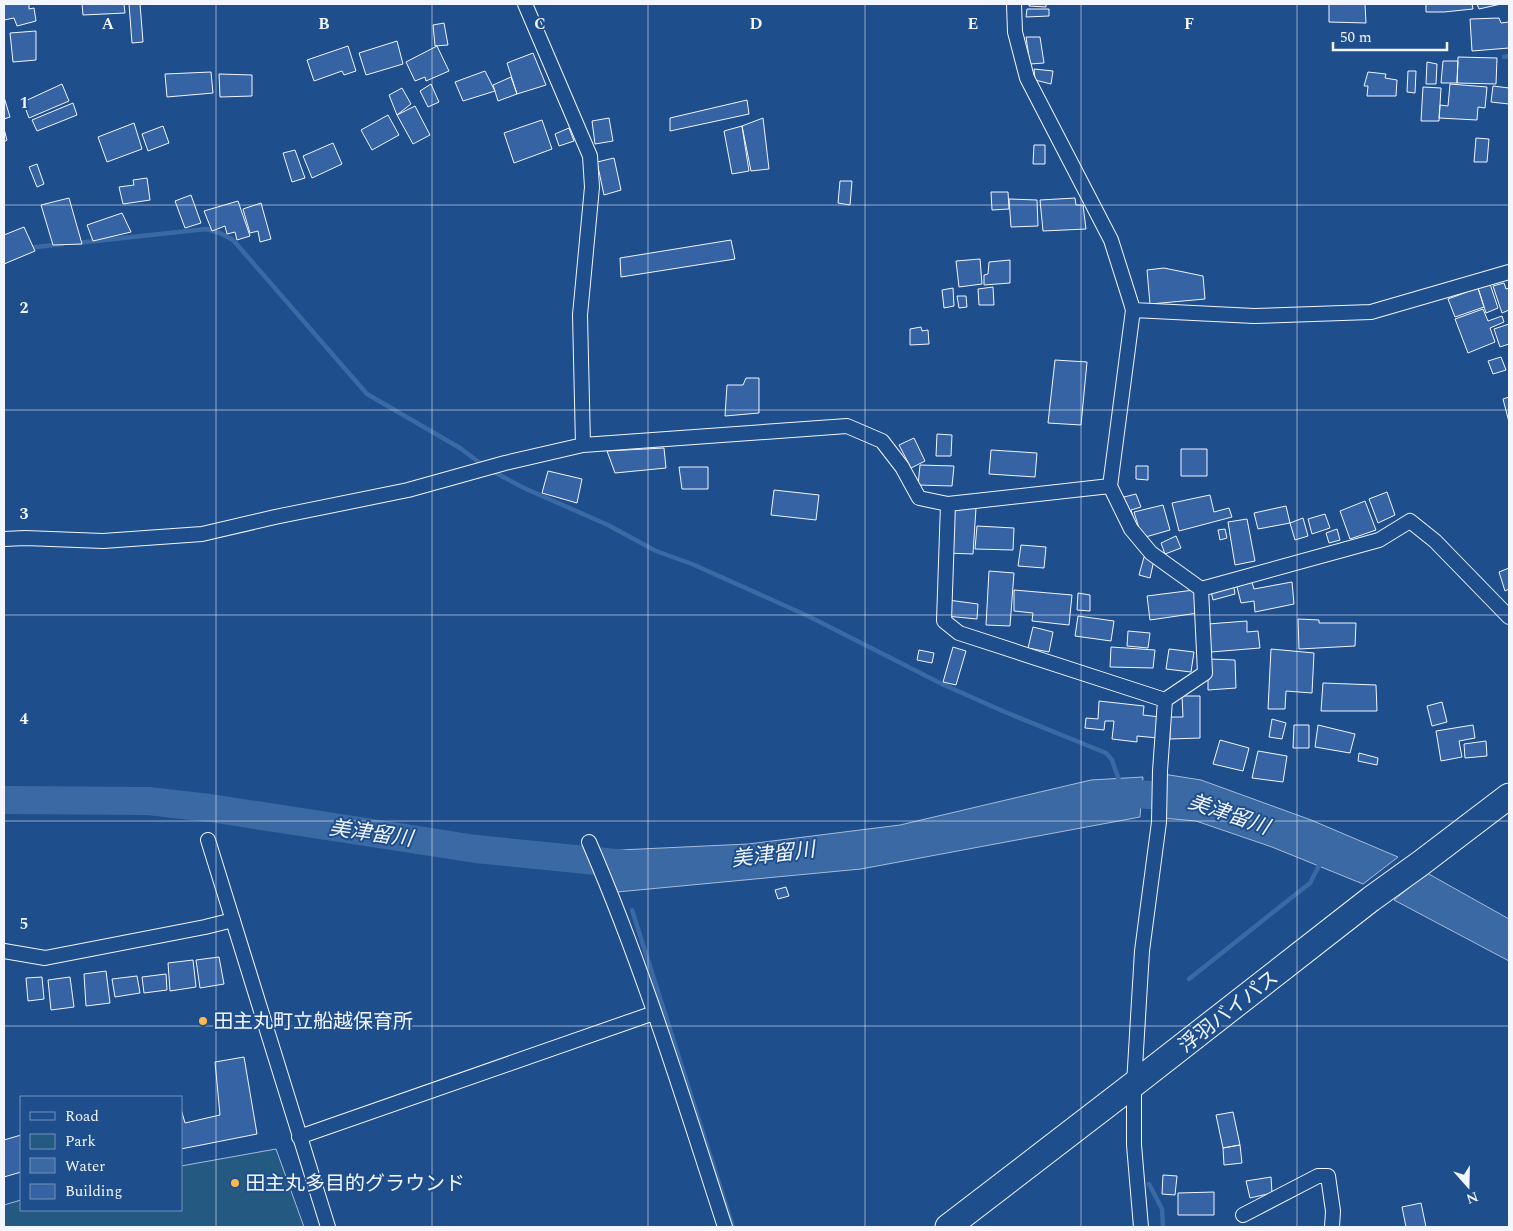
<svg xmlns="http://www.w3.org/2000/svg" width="1513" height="1231" font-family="Spectral,'Noto Sans JP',serif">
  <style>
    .green { fill: #245a82; stroke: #a8bbd7 }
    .water { fill: #3b69a3; stroke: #a8bbd7 }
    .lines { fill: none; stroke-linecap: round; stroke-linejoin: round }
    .stream { stroke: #3b69a3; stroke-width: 4.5 }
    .river { stroke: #3b69a3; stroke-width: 28 }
    .building { fill: #3563a3; stroke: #f2f6ff }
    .street-casing { stroke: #f2f6ff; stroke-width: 16 }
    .highway-casing { stroke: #f2f6ff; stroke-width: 27 }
    .street { stroke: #1f4e8c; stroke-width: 14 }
    .highway { stroke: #1f4e8c; stroke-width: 25 }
    .grid { fill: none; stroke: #f2f6ff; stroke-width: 1; stroke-opacity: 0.55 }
    .poi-dot { fill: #ffb74d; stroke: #1f4e8c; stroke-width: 2 }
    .labels { text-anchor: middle; stroke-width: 4; stroke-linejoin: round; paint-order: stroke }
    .street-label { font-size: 20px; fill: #f2f6ff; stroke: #1f4e8c }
    .poi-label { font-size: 20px; fill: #f2f6ff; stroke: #1f4e8c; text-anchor: start }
    .water-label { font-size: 21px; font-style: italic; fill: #f2f6ff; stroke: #1f4e8c }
    .grid-label { font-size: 16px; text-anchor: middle; font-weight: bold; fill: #f2f6ff; stroke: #1f4e8c; stroke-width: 4; stroke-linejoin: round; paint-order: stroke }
  </style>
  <rect width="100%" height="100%" fill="#1f4e8c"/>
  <path class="green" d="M276 1149 304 1227H4V1205L21 1200V1210H181V1166Z"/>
  <path class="water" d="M1163 774 1201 780 1311 820 1398 857 1363 884 1272 847 1196 821 1162 818Z
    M1143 777 1140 817 861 869 617 892 598 851 748 844 900 825 1091 780Z
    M1427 873 1509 919V961L1394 900Z"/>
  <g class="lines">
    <path class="stream" d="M1504 57 1509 56
      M77 243 206 229 220 233 233 240 367 394 460 448 484 466
      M28 248 62 244
      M492 471 524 488 608 525 656 551 692 564 808 616 942 684 1005 712 1106 753 1112 760 1120 783
      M632 910 733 1227
      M1189 979 1310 883 1321 862
      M1149 1184 1162 1209 1163 1227"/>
    <path class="river" d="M1104 797 1123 793 1190 798
      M4 800 148 801 210 808 476 849 626 864"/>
  </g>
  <path class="building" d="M4 4H29V9L34 8 36 21 17 26 14 18 4 20Z
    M82 4H124L125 13 83 15Z
    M129 4H140L143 42 132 43Z
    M1029 4H1046V7L1029 6Z
    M1329 4H1365L1366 23 1329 22Z
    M1426 4H1472L1473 9 1444 12H1426Z
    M1477 4H1501L1479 9Z
    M1027 9H1049V16L1026 17Z
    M1499 18 1501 23 1509 22V48L1472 51 1470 19Z
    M444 23 448 45 435 46 433 25Z
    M36 31V60L13 62 10 33Z
    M1026 37H1040L1044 63 1030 64Z
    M397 41 403 64 366 75 359 53Z
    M348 46 356 71 344 75 342 71 314 81 307 60Z
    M437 46 449 71 426 81 425 77 415 81 406 62Z
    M533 53 546 85 517 94 507 63Z
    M1458 57 1497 58 1496 84 1457 83Z
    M1443 61H1458L1457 83H1441Z
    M1427 62 1437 64 1436 84H1426Z
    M1034 69 1053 71 1051 84 1035 80Z
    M485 71 495 91 463 101 455 82Z
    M1408 71H1416L1415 93 1407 92Z
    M211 72 213 93 167 97 165 74Z
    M1368 72 1386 74 1385 78 1397 80 1396 96H1367L1368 86H1364Z
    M219 74 252 75V96L220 97Z
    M511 77 517 94 498 101 493 85Z
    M62 84 69 101 29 118 23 102Z
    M431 84 439 102 428 107 420 91Z
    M1450 84 1487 87 1485 108 1478 107 1477 120 1439 118 1440 105 1448 106Z
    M1493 86 1509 88V104L1491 102Z
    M1423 87 1441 88 1439 121H1421Z
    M402 88 411 104 397 115 389 95Z
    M4 97 10 117 4 119Z
    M747 100 749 114 670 131V118Z
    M73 103 77 115 37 131 32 120Z
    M415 106 430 135 413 144 397 115Z
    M388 115 399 135 372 150 361 130Z
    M609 118 613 141 595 144 592 121Z
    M763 118 769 169 751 171 742 126Z
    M542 120 552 149 514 163 504 133Z
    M134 123 142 149 107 162 98 137Z
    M163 126 169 143 148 151 142 134Z
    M742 126 749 171 732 174 724 131Z
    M569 128 574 141 559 146 555 134Z
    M4 129 7 140 4 142Z
    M1476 138 1489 139 1487 162H1474Z
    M333 143 342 164 312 178 303 156Z
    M1034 145H1045V164H1033Z
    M295 150 305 178 292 182 283 153Z
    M614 158 621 190 604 195 597 162Z
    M37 164 44 184 37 187 29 167Z
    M147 178 150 200 123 204 119 187 134 185 133 180Z
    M840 181H852L850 205 838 203Z
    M991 192H1008L1009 209 992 210Z
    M191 195 201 223 185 228 175 201Z
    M69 198 82 244 53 245 41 205Z
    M1075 198 1076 205H1083L1086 229 1043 231 1040 200Z
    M1009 199 1037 200 1038 226 1011 227Z
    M238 201 250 236 237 240 235 232 227 234 225 226 212 231 204 211Z
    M261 203 271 239 260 242 258 231 250 233 243 209Z
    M122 213 131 232 93 241 87 225Z
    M24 227 35 251 4 264V235Z
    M731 240 735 259 621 277 620 258Z
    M980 259 982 284 959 287 956 261Z
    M1010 260V283L984 285V275L988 274 989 262Z
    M1164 268 1203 276 1205 299 1150 304 1147 270Z
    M1504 283 1506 289 1509 288V310L1502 313 1493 286Z
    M1490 284 1498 308 1486 313 1478 288Z
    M993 287 994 305H979L978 289Z
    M953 288 954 306 944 308 942 290Z
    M1478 288 1484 307 1455 317 1448 299Z
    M957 296H966L967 307 959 308Z
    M1483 309 1488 321 1502 316 1504 322 1490 328 1495 342 1468 353 1455 319Z
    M1509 324V344L1500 347 1494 329Z
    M921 327 922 331 928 330 929 344 910 345V329Z
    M1501 357 1506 370 1493 374 1488 361Z
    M1055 360 1087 362 1081 425 1048 423Z
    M746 378H759V413L725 416 727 385H743Z
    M1509 397V422L1503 399Z
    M937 434 952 435 951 456H936Z
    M914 438 925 461 911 468 899 445Z
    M664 448 666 468 615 473 607 451Z
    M1181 449H1207V476H1181Z
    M991 450 1037 453 1035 477 989 474Z
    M920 465 954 466 952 486 918 485Z
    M1136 466H1148V480L1136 479Z
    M679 467H708V489H682Z
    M548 471 582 479 577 503 542 493Z
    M774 490 819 495 816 520 771 515Z
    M1387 492 1395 515 1378 523 1369 499Z
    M1136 494 1141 507 1131 510 1133 516 1126 518 1120 498Z
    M1210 495 1214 512 1229 508 1232 517 1179 531 1172 503Z
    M1365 501 1376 530 1350 539 1340 511Z
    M1163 505 1170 530 1142 538 1134 512Z
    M1286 506 1290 523 1258 529 1254 513Z
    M976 508 973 554 945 553 948 509Z
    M1325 514 1330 528 1312 534 1308 519Z
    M1303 518 1308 536 1295 540 1290 523Z
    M1247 519 1255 561 1235 565 1228 522Z
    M977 526 1014 528 1013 550 975 549Z
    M1225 529 1227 538 1220 540 1218 530Z
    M1337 529 1340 540 1329 543 1326 533Z
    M1176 536 1181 548 1165 554 1161 543Z
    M1021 545 1046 547 1044 568 1018 566Z
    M1144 557 1154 560 1150 578 1139 575Z
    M1509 568V589L1505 591 1499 572Z
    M989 571 1014 573 1010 626 986 625Z
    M1251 579 1254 589 1292 582 1294 604 1255 612 1254 601 1241 603 1236 583Z
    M1233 582 1235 594 1213 600 1210 587Z
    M1014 590 1072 595 1069 625 1032 621 1033 613 1014 611Z
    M1194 590 1198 613 1150 620 1147 596Z
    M1078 593 1090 595V611L1077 610Z
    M948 600 978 604 977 619 946 616Z
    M1078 616 1114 621 1111 641 1075 636Z
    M1298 619 1319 620V623H1356L1355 646 1299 649Z
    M1247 621V632L1258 631 1260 648 1211 652 1208 624Z
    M1033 627 1053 632 1049 652 1028 648Z
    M1128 631 1150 633 1148 648 1127 646Z
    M953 647 966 651 956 685 943 682Z
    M1111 647 1155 650 1153 668 1110 667Z
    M1169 649 1194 652 1191 672 1166 669Z
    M1271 649 1314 653 1312 693 1286 691 1285 709H1268Z
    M919 650 934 653 932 663 917 660Z
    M1208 659 1235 660 1236 688 1208 690Z
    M1323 683 1376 685 1377 711H1321Z
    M1182 696H1200V738L1170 739V717H1183Z
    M1099 701 1144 706 1143 715 1160 717 1158 738 1137 736V742L1112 739 1114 721H1105L1104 730 1085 728 1086 718 1098 719Z
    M1442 702 1447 722 1432 726 1427 706Z
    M1272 719 1286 723 1282 739 1269 737Z
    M1294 725H1309V748H1293Z
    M1318 725 1355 734 1350 753 1315 747Z
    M1473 725 1475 738 1459 741 1462 757 1441 761 1436 731Z
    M1220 740 1249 748 1243 771 1213 764Z
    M1486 741 1487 756 1465 758 1464 744Z
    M1258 751 1287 756 1283 782 1252 778Z
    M1359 753 1378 758 1377 765 1358 761Z
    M786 887 789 896 778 899 775 890Z
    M219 957 224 984 200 988 196 960Z
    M193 960 196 987 170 991 168 963Z
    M106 971 110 1003 86 1006 84 974Z
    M166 974 167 990 144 993 142 977Z
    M137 976 140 993 115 997 112 979Z
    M42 977 44 999 28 1001 26 978Z
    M70 977 74 1007 51 1010 48 980Z
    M244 1057 257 1134 181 1149V1109L185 1123 220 1115 215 1062Z
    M1233 1112 1240 1145 1223 1148 1216 1115Z
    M21 1135V1172L4 1177V1140Z
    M1240 1145 1242 1163 1224 1165 1223 1148Z
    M1163 1175 1177 1176 1175 1195 1162 1194Z
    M1271 1177 1272 1193 1250 1198 1246 1181Z
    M1214 1192V1215H1178V1193Z
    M1421 1203 1426 1227H1406L1402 1207Z"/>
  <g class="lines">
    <defs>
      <path id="street" d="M525 4 590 156 592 187 580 315 583 445
        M1014 4 1015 32 1027 78 1111 240 1131 303 1133 310 1110 486 1131 529 1151 553 1201 589
        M1133 310 1254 316 1371 312 1509 272
        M948 504 944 621 959 633 1165 700
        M4 539 25 538 103 541 202 534 275 517 408 490 505 463 583 445 847 426 882 441 902 467 919 498 948 504 1110 486
        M1201 589 1379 540 1410 521 1435 541 1509 617
        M1165 700 1205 673 1201 589
        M208 840 328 1227
        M589 842C643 967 683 1098 725 1227
        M4 951 45 958 205 927 233 920
        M299 1137 654 1013
        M1243 1215 1318 1176H1328L1333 1211 1332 1227
        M1141 1227 1134 1145V1084L1142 951 1159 822 1160 771 1165 700"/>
      <path id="highway" d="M948 1227 1134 1084 1371 899 1421 863 1509 796"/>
    </defs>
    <use href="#street" class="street-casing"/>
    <use href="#highway" class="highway-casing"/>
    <use href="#street" class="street"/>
    <use href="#highway" class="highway"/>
  </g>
  <path class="grid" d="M216 4V1227M432 4V1227M648 4V1227M865 4V1227M1081 4V1227M1297 4V1227M4 205H1509M4 410H1509M4 615H1509M4 821H1509M4 1026H1509"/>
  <g class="poi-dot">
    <circle cx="203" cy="1021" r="5"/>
    <circle cx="235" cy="1183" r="5"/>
  </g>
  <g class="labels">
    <g class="street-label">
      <text transform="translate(1228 1011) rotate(-38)" y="7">浮羽バイパス</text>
    </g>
    <g class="poi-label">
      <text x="213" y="1028">田主丸町立船越保育所</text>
      <text x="245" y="1190">田主丸多目的グラウンド</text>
    </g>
    <g class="water-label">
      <text transform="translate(1229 814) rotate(19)" y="7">美津留川</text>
      <text transform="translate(371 833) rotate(8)" y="7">美津留川</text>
      <text transform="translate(773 854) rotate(-7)" y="7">美津留川</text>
    </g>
  </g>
  <g class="grid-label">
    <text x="108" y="29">A</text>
    <text x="324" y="29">B</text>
    <text x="540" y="29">C</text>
    <text x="756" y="29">D</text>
    <text x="973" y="29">E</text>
    <text x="1189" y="29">F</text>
    <text x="24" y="108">1</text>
    <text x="24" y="313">2</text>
    <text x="24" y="519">3</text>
    <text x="24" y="724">4</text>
    <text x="24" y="929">5</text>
  </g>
  <rect width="1513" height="1231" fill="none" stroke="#f2f6ff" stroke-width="10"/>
  <rect x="20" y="1096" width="162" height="115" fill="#1f4e8c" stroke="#7391ba"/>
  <rect x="30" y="1112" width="25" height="8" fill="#1f4e8c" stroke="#7391ba"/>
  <text x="65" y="1121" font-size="15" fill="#f2f6ff">Road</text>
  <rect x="30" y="1134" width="25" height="15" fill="#245a82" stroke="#7391ba"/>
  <text x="65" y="1146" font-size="15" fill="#f2f6ff">Park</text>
  <rect x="30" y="1158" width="25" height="15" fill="#3b69a3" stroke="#7391ba"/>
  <text x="65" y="1171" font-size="15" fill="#f2f6ff">Water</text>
  <rect x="30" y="1184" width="25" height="15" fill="#3563a3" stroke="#7391ba"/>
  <text x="65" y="1196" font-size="15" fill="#f2f6ff">Building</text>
  <g transform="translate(1468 1186) rotate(160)" stroke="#1f4e8c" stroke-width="4" paint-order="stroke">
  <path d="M0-4L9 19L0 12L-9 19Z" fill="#f2f6ff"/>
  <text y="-8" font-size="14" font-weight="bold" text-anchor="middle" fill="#f2f6ff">N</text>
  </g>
  <path d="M1333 42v8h114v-8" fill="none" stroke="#f2f6ff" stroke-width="2.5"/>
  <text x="1340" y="42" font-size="15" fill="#f2f6ff" stroke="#1f4e8c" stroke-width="4" paint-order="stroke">50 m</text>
</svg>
